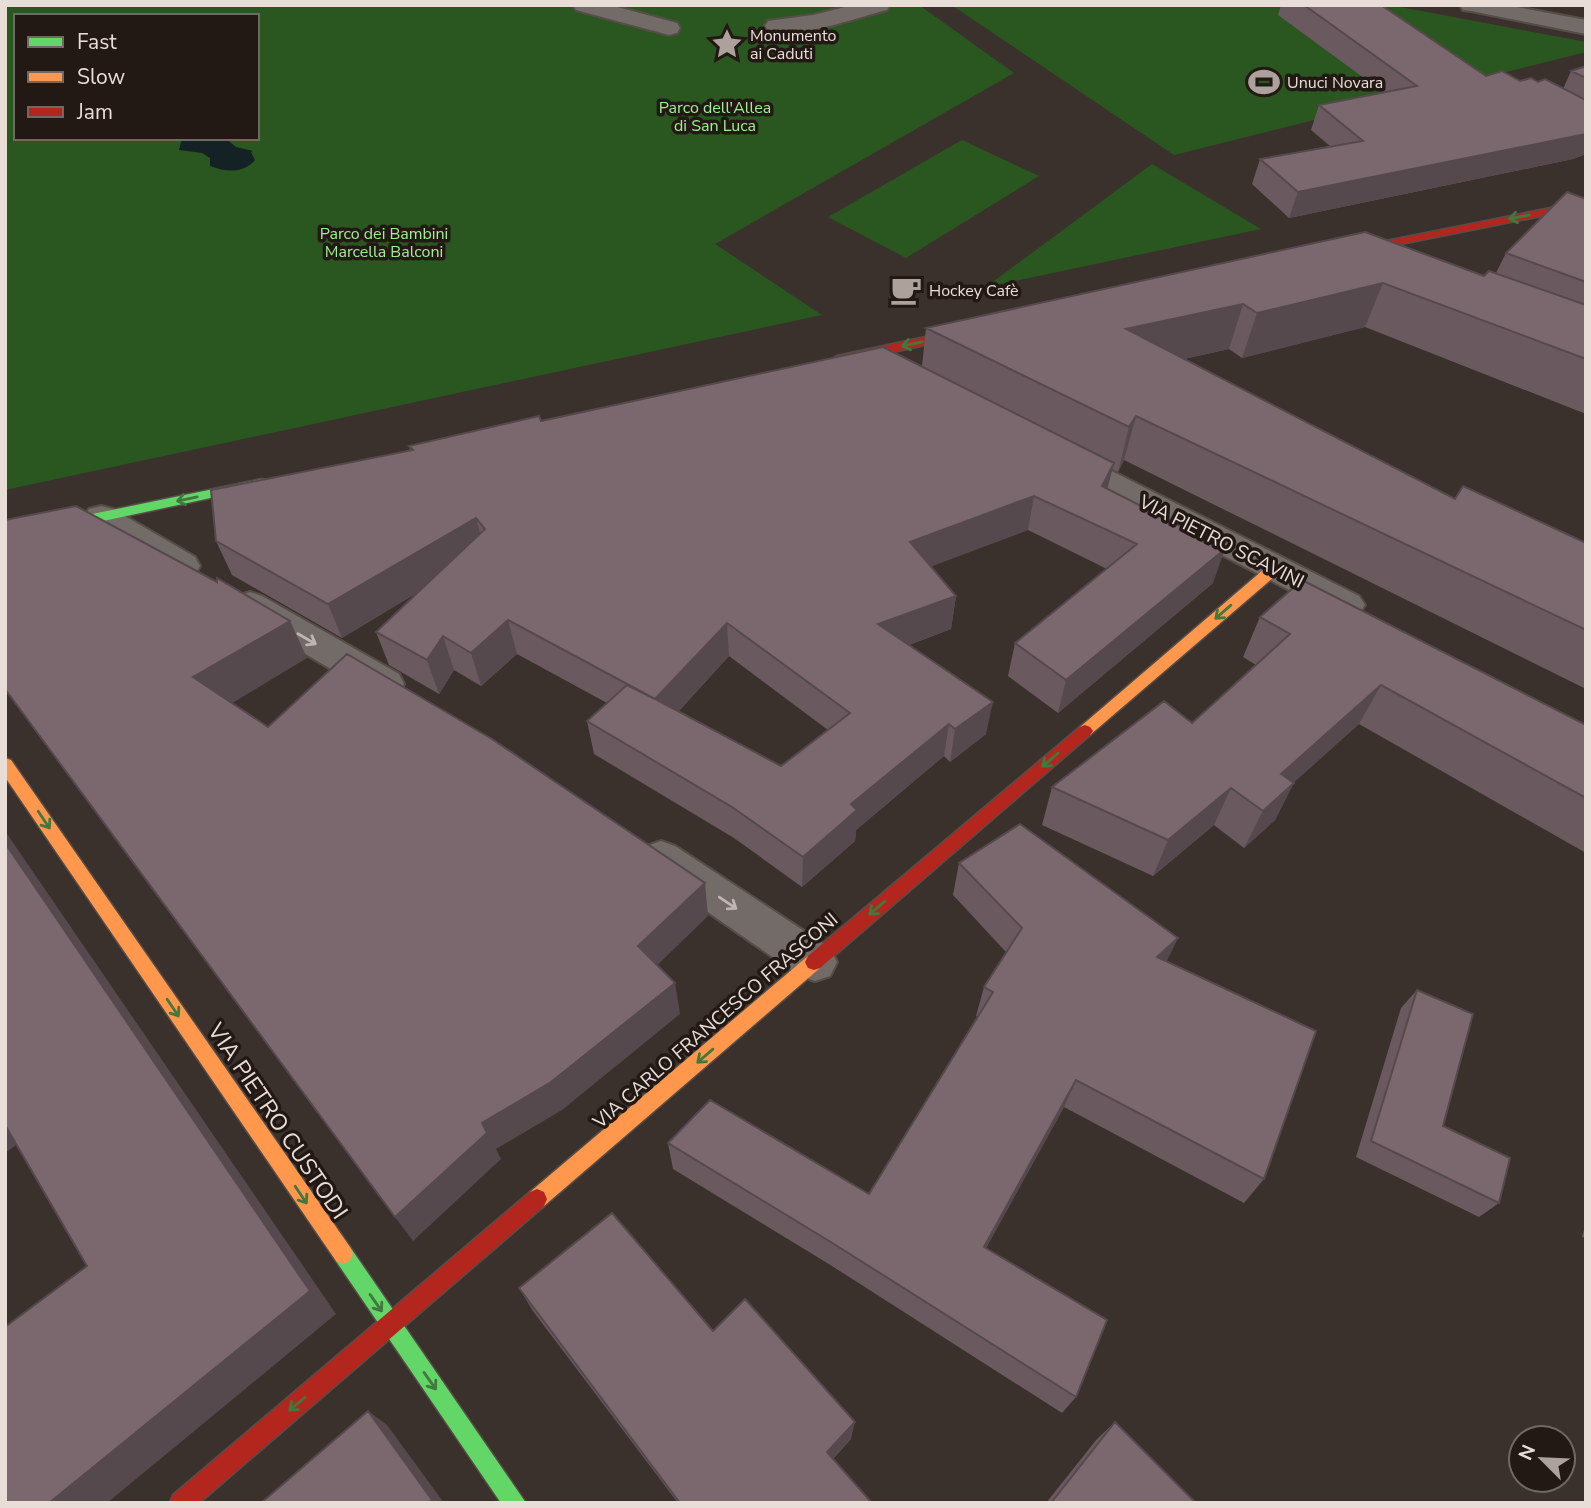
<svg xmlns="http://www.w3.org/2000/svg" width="1591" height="1508" font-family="'Nunito Sans',sans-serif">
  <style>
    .green { fill: #2a571f; fill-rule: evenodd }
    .water { fill: #152225 }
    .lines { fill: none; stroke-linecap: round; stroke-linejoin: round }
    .street-casing { stroke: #564d48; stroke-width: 4 }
    .fast-casing { stroke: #564d48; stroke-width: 3 }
    .slow-casing { stroke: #564d48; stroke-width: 3 }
    .jam-casing { stroke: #564d48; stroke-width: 3 }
    .street { fill: #736b67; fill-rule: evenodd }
    .fast { fill: #63d668; fill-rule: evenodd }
    .slow { fill: #ff974d; fill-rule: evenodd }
    .jam { fill: #b3261e; fill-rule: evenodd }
    .wall { fill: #6a595f; fill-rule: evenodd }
    .shaded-wall { fill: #56494e }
    .building { fill: #7b686f; stroke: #56494e; stroke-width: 2; fill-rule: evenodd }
    .oneway { stroke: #42783e }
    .oneway2 { stroke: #c0b5b0 }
    .labels { text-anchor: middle; stroke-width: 7; stroke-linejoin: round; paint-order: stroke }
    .far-poi-label { font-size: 16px; fill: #e9ddd7; stroke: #221915; text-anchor: start }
    .far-park-label { font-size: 16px; fill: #a0ed92; stroke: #221915 }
    .street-label { font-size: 19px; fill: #e9ddd7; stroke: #221915 }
    .near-street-label { font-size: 23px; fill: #e9ddd7; stroke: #221915 }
  </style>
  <rect width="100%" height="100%" fill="#3b312c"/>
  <path class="green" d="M5 5H919L1014 73 715 244 822 315 5 490ZM16 16H257V138H16Z
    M1390 5 1586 42V52L1174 155 953 6Z
    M962 140 1039 176 906 258 828 217Z
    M1152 164 1261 229 986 287Z"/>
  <path class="water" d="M182 138H225L236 147 253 151 251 152 255 160C243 174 225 172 210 166V158L202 153 179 150Z"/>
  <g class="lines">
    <defs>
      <path id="street" d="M573 5H610L677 23 680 28 677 33 669 35 576 10Z
        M853 5H890L887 10C854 18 801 39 768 31L765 26 768 21 813 15Z
        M1460 5H1506L1586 20V34L1471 11 1463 10Z
        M1061 448 1072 451 1359 596 1365 605 1359 614 1347 618 1335 614 1050 465 1045 458 1050 451Z
        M101 506 113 509 195 557 200 566 195 575 183 578 171 575 89 525 84 517 89 509Z
        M250 592 262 596 399 674 404 684 399 694 386 698 373 694 238 614 232 605 238 596Z
        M661 841 675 846 830 948 837 962 830 976 815 981 800 976 647 870 641 858 647 846Z"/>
      <path id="fast" d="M262 479 267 480V486L5 542V532Z
        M343 1244 350 1247 526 1503H501L336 1261 333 1254 336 1247Z"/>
      <path id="slow" d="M1275 563 1282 568 1280 572 1090 735H1080L1077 731 1080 727 1270 564Z
        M5 758 11 760 350 1247 353 1254 350 1261 343 1264 336 1261 5 777Z
        M814 954 820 956 823 962 820 968 544 1206 537 1209 530 1206 527 1199 530 1192 808 956Z"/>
      <path id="jam" d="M1586 201V207L1341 256 1335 253 1341 250Z
        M977 326 983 330 981 333 837 364 831 360 837 356Z
        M1085 725 1090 727 1093 731 1090 735 820 968 814 970 808 968 805 962 808 956 1080 727Z
        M537 1189 544 1192 547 1199 544 1206 199 1503H170L173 1495 530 1192Z"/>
    </defs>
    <use href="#street" class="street-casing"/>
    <use href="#fast" class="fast-casing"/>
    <use href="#slow" class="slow-casing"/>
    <use href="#jam" class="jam-casing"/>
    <use href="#street" class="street"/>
    <use href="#fast" class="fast"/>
    <use href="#slow" class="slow"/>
    <use href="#jam" class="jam"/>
  </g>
  <path class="wall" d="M1281 5H1381L1486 76 1520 81 1538 82 1563 89 1571 71 1586 66V154L1573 159 1289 218 1252 184 1260 159 1330 146 1311 130 1319 105 1383 92 1278 15Z
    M1586 199V414L1365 327 1242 358 1229 349 1184 359 1455 499 1586 543V689L1124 460 1118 472 1112 469 1107 489 1213 583 1058 713 1008 676 1015 643 1107 569 1028 530 931 566 956 596 951 629 909 645 986 734 950 762 944 756 856 830 855 841 802 887 734 838 594 754 587 721 607 703 517 654 481 686 454 670 439 694 389 665 376 632 418 592 342 638 232 575 216 541 410 450 409 446 541 421 922 366 926 328 1365 232 1484 276 1496 273 1506 253ZM729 656 828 730 781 766 678 712Z
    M1260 617 1586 725V853L1359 724 1294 782 1275 820 1244 848 1214 825 1153 876 1042 825 1052 787 1192 723 1256 665 1243 657Z
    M959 863 1178 938 1166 961 1264 1179 1244 1203 1064 1107 986 1248 1076 1397 1062 1413 832 1266 673 1169 668 1143 869 1194 978 1017 976 1016 984 987 1006 952 953 895Z
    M1417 990 1443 1126 1499 1203 1479 1217 1356 1157 1401 1008Z
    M1586 1222V1238L1582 1237Z
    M519 1288 713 1331 851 1439 833 1459 872 1503H678L533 1311Z
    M1115 1422 1196 1503H1046L1097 1439Z"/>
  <path class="shaded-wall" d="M1586 134V154L1573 159 1289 218 1298 192Z
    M1383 283 1365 327 1242 358 1257 313Z
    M1243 304 1229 349 1116 374 1126 329Z
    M1136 416 1124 460 1118 472 1129 427Z
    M1114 463 1105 498 1102 486Z
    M1034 496 1028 530 906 576 910 542Z
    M476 518 485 552 342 638 328 604Z
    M1225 549 1213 583 1058 713 1066 680Z
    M956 596 951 629 875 658 878 624Z
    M508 620 517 654 481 686 471 653Z
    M290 621 307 658 214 714 193 677Z
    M727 623 729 656 659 732 655 699Z
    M443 636 454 670 439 694 427 660Z
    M1381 685 1359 724 1262 811 1281 774Z
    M993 702 986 734 950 762 955 729Z
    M949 724 944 756 856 830 855 841 802 887 803 857 851 804Z
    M1294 783 1275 820 1244 848 1263 811Z
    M1231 788 1214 825 1153 876 1168 840Z
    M5 831 336 1314 107 1503H49L310 1291 5 843Z
    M705 883 708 916 644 978 638 946Z
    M1178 938 1163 969 1157 957Z
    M675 983 680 1014 562 1110 496 1149 501 1159 413 1241 395 1217 482 1123Z
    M1076 1080 1064 1107 975 1268 984 1247Z
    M5 1114 32 1134 5 1153Z
    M368 1411 387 1425 444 1503H429Z
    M855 1422 851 1439 825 1467 827 1452Z"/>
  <path class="building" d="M1304 5H1381L1486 76 1502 71 1520 81 1531 78 1538 82 1545 79 1586 100V134L1298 192 1260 159 1363 141 1319 105 1417 86Z
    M1586 66V78L1571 71Z
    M1567 192 1586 199V282L1506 253Z
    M1365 232 1484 276 1489 271 1586 305V359L1383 283 1257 313 1243 304 1126 329 1455 499 1463 486 1586 543V630L1136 416 1129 427 926 328Z
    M883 347 1114 463 1102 486 1225 549 1066 680 1015 643 1137 544 1034 496 910 542 956 596 878 624 993 702 955 729 949 724 851 804 857 810 803 857 732 807 587 721 627 685 655 699 508 620 471 653 443 636 427 660 376 632 485 529 476 518 328 604 216 541 211 490 413 450 409 446 539 416 541 421ZM727 623 850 713 781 766 655 699Z
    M76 506 217 582V578L290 621 193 677 268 727 347 654 492 739 705 883 638 946 675 983 551 1082 482 1123 487 1133 395 1217 5 689V520Z
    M1302 580 1586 725V798L1381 685 1281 774 1294 783 1263 811 1231 788 1168 840 1052 787 1164 701 1192 723 1290 634 1260 617Z
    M1020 824 1178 938 1157 957 1316 1031 1264 1179 1076 1080 984 1247 1107 1320 1076 1397 834 1244 668 1143 710 1100 869 1194 993 992 984 987 1022 928 959 863Z
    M5 843 310 1291 49 1503H5V1327L87 1266 5 1125Z
    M1417 990 1473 1014 1443 1126 1510 1158 1499 1203 1371 1141Z
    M612 1213 713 1331 745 1299 855 1422 827 1452 872 1503H680L519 1288Z
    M368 1411 432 1500 429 1503H261Z
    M1115 1422 1196 1503H1051Z"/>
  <defs><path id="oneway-shaft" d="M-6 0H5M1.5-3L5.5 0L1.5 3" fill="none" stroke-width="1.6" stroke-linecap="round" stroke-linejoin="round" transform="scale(1.75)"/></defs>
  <g class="oneway">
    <use href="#oneway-shaft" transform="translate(1519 217) rotate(169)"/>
    <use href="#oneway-shaft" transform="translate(912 344) rotate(168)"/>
    <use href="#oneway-shaft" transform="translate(187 499) rotate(168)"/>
    <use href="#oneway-shaft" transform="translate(1223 612) rotate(139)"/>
    <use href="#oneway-shaft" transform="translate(1050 760) rotate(139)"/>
    <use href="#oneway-shaft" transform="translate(44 820) rotate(56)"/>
    <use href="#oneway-shaft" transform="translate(877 908) rotate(139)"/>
    <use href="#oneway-shaft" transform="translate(173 1008) rotate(56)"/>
    <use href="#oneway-shaft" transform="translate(705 1056) rotate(139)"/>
    <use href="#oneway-shaft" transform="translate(301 1195) rotate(56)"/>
    <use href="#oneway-shaft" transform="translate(376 1303) rotate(55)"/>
    <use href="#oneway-shaft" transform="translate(430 1381) rotate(55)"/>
    <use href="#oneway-shaft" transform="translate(297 1404) rotate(140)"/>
  </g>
  <g class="oneway2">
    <use href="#oneway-shaft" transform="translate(307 639) rotate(30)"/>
    <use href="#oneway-shaft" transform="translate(728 903) rotate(34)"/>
  </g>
  <defs>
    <symbol id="sight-bare" viewBox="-9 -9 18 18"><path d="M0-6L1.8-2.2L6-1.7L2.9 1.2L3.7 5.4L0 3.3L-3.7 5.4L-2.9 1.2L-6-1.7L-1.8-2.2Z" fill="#aca19b" stroke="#221915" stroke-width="2.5" paint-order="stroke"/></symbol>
    <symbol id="stadium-bare" viewBox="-9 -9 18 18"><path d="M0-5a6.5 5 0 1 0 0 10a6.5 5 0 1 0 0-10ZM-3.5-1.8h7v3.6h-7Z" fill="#aca19b" stroke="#221915" stroke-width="2.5" paint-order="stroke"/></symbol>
    <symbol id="cafe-bare" viewBox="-9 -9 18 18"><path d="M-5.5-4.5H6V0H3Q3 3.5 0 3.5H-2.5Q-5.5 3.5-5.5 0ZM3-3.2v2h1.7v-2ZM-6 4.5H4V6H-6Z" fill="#aca19b" stroke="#221915" stroke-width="2.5" paint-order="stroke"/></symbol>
  </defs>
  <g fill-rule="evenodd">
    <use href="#sight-bare" x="705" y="22" width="44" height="44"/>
    <use href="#stadium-bare" x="1242" y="60" width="44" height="44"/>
    <use href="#cafe-bare" x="884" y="268" width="44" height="44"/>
  </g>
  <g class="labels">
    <g class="far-poi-label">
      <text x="750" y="41">Monumento<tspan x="750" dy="18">ai Caduti</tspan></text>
      <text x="1287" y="88">Unuci Novara</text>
      <text x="929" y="296">Hockey Cafè</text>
    </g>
    <g class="far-park-label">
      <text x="715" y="113">Parco dell'Allea<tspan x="715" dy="18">di San Luca</tspan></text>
      <text x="384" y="239">Parco dei Bambini<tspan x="384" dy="18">Marcella Balconi</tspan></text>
    </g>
    <g class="street-label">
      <text transform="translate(1222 541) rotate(27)" y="7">VIA PIETRO SCAVINI</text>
      <text transform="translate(715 1020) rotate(-41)" y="7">VIA CARLO FRANCESCO FRASCONI</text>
    </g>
    <g class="near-street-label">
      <text transform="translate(278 1121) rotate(56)" y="8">VIA PIETRO CUSTODI</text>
    </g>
  </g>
  <rect width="1591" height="1508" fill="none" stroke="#e9ddd7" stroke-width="14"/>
  <rect x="14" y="14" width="245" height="126" fill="#221915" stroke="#726763" stroke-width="2"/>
  <rect x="28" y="37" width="35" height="10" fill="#63d668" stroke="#726763" stroke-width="2"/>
  <text x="77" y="49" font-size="21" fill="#e9ddd7">Fast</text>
  <rect x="28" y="72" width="35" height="10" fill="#ff974d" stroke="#726763" stroke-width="2"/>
  <text x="77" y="84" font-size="21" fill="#e9ddd7">Slow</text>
  <rect x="28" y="107" width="35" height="10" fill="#b3261e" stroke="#726763" stroke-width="2"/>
  <text x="77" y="119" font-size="21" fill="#e9ddd7">Jam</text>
  <g transform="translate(1542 1459) rotate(294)"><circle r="33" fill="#221915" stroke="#726763" stroke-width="2"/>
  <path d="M0-5L12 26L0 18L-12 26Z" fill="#aca19b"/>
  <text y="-10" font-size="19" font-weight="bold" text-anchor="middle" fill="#e9ddd7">N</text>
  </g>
</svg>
